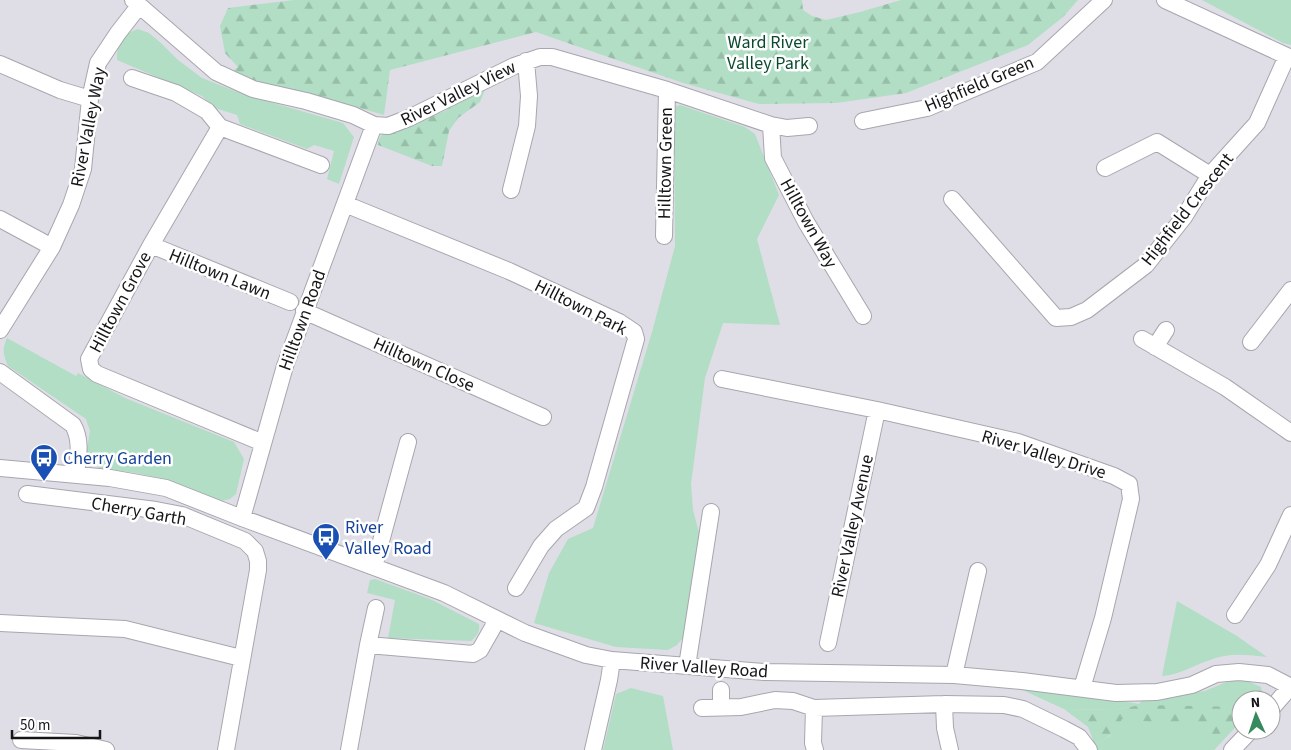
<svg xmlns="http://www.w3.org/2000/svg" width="1291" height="750" font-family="'Source Sans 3',sans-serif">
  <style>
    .green { fill: #b1dec5 }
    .forest { fill: url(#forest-firs) }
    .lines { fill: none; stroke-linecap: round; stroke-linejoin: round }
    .minor-casing { stroke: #a8a6ae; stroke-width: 18 }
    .minor { stroke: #fff; stroke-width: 16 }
    .labels { text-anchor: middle; stroke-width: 5; stroke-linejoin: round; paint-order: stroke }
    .park-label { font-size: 18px; fill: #0c4a30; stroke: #fff }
    .street-label { font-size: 18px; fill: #151417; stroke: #fff }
    .transit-label { font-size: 18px; fill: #164399; stroke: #fff; text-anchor: start }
  </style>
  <defs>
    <pattern id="forest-firs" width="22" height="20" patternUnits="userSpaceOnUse" patternTransform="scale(1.25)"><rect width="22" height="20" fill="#b1dec5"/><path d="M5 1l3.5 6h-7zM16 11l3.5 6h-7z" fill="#97bea8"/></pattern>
  </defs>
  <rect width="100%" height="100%" fill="#dfdee6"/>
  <path class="green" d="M1202 0H1291V45L1283 43Z
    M138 29 149 33 161 43 178 60 202 78 245 95 343 123 354 137 339 184 327 179 334 151 314 145 307 149 240 124 237 115 215 108 202 96 117 60C117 43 121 35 138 29Z
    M680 105 745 127 755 134 779 195 757 239 780 325 723 323 705 378 691 484 693 510 701 540 683 638 677 645 668 650 616 647 534 623 549 573 568 539 593 528 652 332 675 246 674 107Z
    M7 338 76 376 78 373 125 398 234 442 244 459 236 494 230 499 221 501 159 478 136 473 98 468 99 462 86 455 90 431 86 419 8 366C3 355 2 349 7 338Z
    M375 579 430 599 479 624C480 632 477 636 471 641L388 638 395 600 367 593 370 580Z
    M1177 601 1237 636 1267 657C1248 655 1229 652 1210 660 1194 665 1180 675 1162 676Z
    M1241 678 1261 687 1263 696 1260 700H1241V721L1214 750H1097L1095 745 1110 736 1122 719 1138 705 1116 710 1064 709 1018 688 1116 700 1139 704 1142 700 1205 691 1224 683Z
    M631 688 663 696 673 750H603L616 694Z"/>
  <path class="forest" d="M294 0H802L803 10 812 16 826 20 860 12 901 0H1078L1063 17 1028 45 906 93 836 103 759 104 683 83 536 32 390 70 384 115 305 92 227 75 238 67 225 53 220 26 228 8Z
    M486 87 480 102 458 118 449 131 442 166H432L378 145 379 139 383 133 445 111 461 99Z
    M1139 705 1241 707V721L1214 750H1210L1209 738 1198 727 1122 719C1117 732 1107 738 1095 745L1088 727 1064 709 1116 710Z"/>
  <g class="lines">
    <defs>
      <path id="minor" d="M133 0 216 72 253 89 306 101 353 115 374 125 388 126 409 118 514 66 540 57H552L667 90 771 125 787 128 809 126
        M1165 0 1291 58
        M0 64 60 90 90 99
        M132 78 176 93 207 111 220 127 321 165
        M863 121 927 108 1037 62 1104 0
        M771 125 773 158 806 222 863 316
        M220 127 151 245 89 359 91 369 97 374 263 443
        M1105 168 1157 142 1210 175
        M511 190 527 126 529 96 526 61
        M952 199 1056 318 1071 317 1087 310 1146 265 1184 217 1210 175 1257 123 1287 56
        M345 204 509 271 619 322 634 332 636 339 594 487 586 508 556 529 541 546 516 588
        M0 219 52 247
        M664 236 667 90
        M151 245 290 302
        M304 311 543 417
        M0 330 52 247 71 205 83 169 90 99 98 63 118 33 139 6
        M1142 339 1225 387 1291 433
        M1251 342 1291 290
        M1155 347 1166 330
        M0 372 73 425C82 441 78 457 76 475
        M722 379 877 410 1018 442 1114 476 1129 484 1131 499 1103 618 1082 688
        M0 468 110 478 166 488 242 518 444 593 525 633 586 655 612 660 765 672 954 675 1022 681 1116 693 1157 692 1192 685 1216 674 1239 672 1268 675 1291 687
        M27 494 156 510 182 515 245 541 255 551 258 561V570L226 750
        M242 518 285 366 374 125
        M374 567 408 442
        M1235 615 1268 565 1291 515
        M0 623 125 629 241 658
        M828 643 877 410
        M368 645 473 654 480 650 497 620
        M687 666 711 512
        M954 675 978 571
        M721 690V707
        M944 704 945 728 950 750
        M702 708 741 707 775 700 793 701 814 708 944 704 1004 705 1023 709 1064 729 1079 737 1089 750
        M814 708 813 743 815 750
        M1271 709 1291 686
        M21 740 76 743 106 750
        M349 750 368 645 376 608
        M593 750 609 680 612 660
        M1232 750 1251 730"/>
    </defs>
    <use href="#minor" class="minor-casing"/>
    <use href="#minor" class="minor"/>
  </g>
  <defs>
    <symbol id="bus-pin" viewBox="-11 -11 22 30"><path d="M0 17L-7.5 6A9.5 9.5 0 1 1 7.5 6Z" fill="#1a4fb4" stroke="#fff"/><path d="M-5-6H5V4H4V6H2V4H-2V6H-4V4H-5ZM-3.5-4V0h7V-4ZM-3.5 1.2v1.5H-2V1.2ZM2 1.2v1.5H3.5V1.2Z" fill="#fff"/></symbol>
  </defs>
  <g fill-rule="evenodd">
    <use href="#bus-pin" x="28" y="442" width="32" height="43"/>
    <use href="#bus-pin" x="310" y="521" width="32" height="43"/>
  </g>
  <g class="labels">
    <g class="park-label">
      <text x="768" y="48">Ward River<tspan x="768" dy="21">Valley Park</tspan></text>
    </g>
    <g class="street-label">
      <text transform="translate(979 84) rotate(-23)" y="6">Highfield Green</text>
      <text transform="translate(458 93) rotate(-26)" y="6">River Valley View</text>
      <text transform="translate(88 127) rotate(-79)" y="6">River Valley Way</text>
      <text transform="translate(665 163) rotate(-89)" y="6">Hilltown Green</text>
      <text transform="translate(1187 209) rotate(-52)" y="6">Highfield Crescent</text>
      <text transform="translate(809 223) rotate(61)" y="6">Hilltown Way</text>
      <text transform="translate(220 274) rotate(22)" y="6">Hilltown Lawn</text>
      <text transform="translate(120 302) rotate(-62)" y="6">Hilltown Grove</text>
      <text transform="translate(581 307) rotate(27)" y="6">Hilltown Park</text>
      <text transform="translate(302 320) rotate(-70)" y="6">Hilltown Road</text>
      <text transform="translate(424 364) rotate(24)" y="6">Hilltown Close</text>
      <text transform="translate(1044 454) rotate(17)" y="6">River Valley Drive</text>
      <text transform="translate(139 511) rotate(10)" y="6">Cherry Garth</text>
      <text transform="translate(852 526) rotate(-78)" y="6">River Valley Avenue</text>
      <text transform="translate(704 667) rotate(4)" y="6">River Valley Road</text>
    </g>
    <g class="transit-label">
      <text x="63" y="464">Cherry Garden</text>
      <text x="345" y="533">River<tspan x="345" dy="21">Valley Road</tspan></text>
    </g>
  </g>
  <g transform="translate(1256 715) rotate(357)"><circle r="24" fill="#ffffff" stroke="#a1a1a2"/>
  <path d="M0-4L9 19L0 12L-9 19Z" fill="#368a5d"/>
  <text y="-8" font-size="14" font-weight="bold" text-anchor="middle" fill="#151417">N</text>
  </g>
  <path d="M12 730v8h88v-8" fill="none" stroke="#151417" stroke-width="2.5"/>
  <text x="20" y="730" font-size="15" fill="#151417" stroke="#ffffff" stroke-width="4" paint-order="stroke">50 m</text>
</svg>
